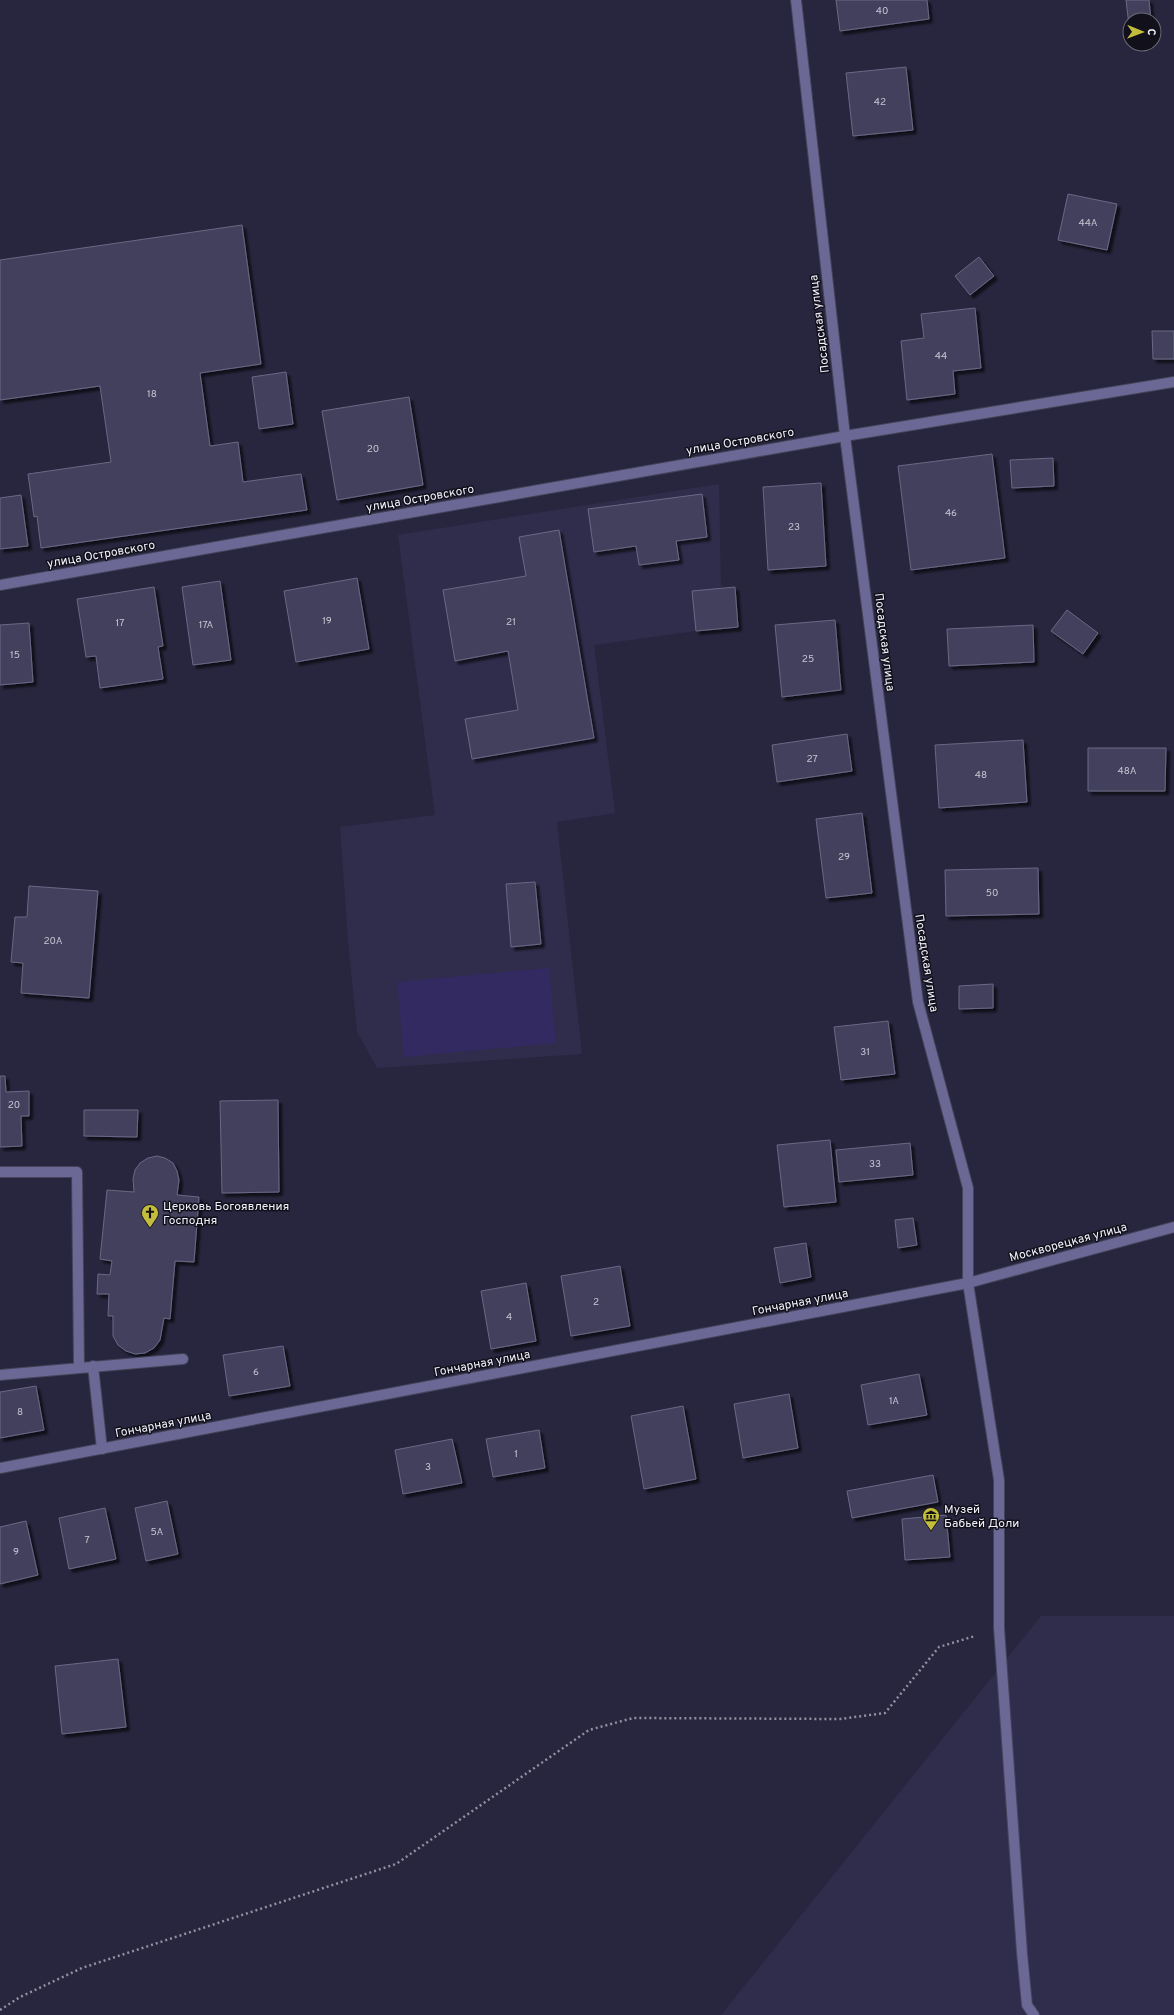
<svg xmlns="http://www.w3.org/2000/svg" width="1174" height="2015" font-family="Overpass,sans-serif">
  <style>
    .built { fill: #302d4c }
    .green { fill: #322a61 }
    .building { fill: #43415c; stroke: #696885; filter: url(#shadow) }
    .lines { fill: none; stroke-linecap: round; stroke-linejoin: round }
    .lane-casing { stroke: #434359; stroke-width: 12 }
    .street-casing { stroke: #434359; stroke-width: 12 }
    .path { stroke: #9191a2; stroke-width: 2.5; stroke-dasharray: 2 3; stroke-linecap: butt }
    .lane { stroke: #6b6895; stroke-width: 10 }
    .street { stroke: #6b6895; stroke-width: 10 }
    .labels { text-anchor: middle; stroke-width: 3; stroke-linejoin: round; paint-order: stroke }
    .number-label { font-size: 10px; fill: #c6c6d4 }
    .street-label { font-size: 12px; fill: #f2f2fc; stroke: #11101b }
    .poi-label { font-size: 12px; fill: #f2f2fc; stroke: #11101b; text-anchor: start }
  </style>
  <defs>
    <filter id="shadow"><feDropShadow dx="3.5" dy="3.5" stdDeviation="1" flood-color="#0009"/></filter>
  </defs>
  <rect width="100%" height="100%" fill="#27263e"/>
  <path class="built" d="M719 484 721 589 735 587 738 627 696 631 594 645 615 813 557 822 582 1054 377 1068 357 1032 348 940 340 827 435 815 398 535Z
    M1041 1616H1174V2015H721Z"/>
  <path class="green" d="M549 968 556 1043 404 1057 397 982Z"/>
  <path class="building" d="M836 0H927L929 19 840 31Z
    M1126 0H1149L1151 20H1130V34Z
    M906 67 913 130 853 136 846 73Z
    M1068 194 1117 204 1107 250 1058 240Z
    M242 225 261 364 200 373 210 446 238 442 243 482 301 474 307 510 41 548 37 516 34 517 28 474 111 462 100 386 0 400V260Z
    M979 257 994 276 970 295 955 276Z
    M975 308 981 368 953 371 955 394 907 400 901 341 924 338 921 314Z
    M1152 331H1174V359H1153Z
    M286 372 293 424 259 429 252 377Z
    M409 397 423 485 337 500 322 411Z
    M992 454 1005 558 911 570 898 466Z
    M1053 458 1054 486 1012 488 1010 460Z
    M821 483 826 566 768 570 763 487Z
    M702 494 707 537 676 541 679 560 639 565 636 546 594 552 588 509Z
    M21 495 28 546 0 549V498Z
    M559 530 594 738 472 759 465 719 518 710 508 651 455 661 443 590 526 576 519 537Z
    M357 578 369 649 296 662 284 591Z
    M220 581 231 660 193 665 182 587Z
    M154 587 163 646 158 647 163 679 100 688 96 656 86 657 77 599Z
    M735 587 738 627 696 631 692 591Z
    M1067 610 1098 633 1083 654 1051 631Z
    M835 620 841 690 782 697 775 625Z
    M29 623 33 682 0 685V625Z
    M1033 625 1034 662 949 666 947 629Z
    M847 734 852 771 777 782 772 745Z
    M1023 740 1027 802 939 808 935 745Z
    M1088 748H1166L1165 791H1088Z
    M862 813 872 893 826 898 816 819Z
    M1038 868 1039 914 946 916 945 870Z
    M535 882 541 944 511 947 506 884Z
    M29 886 98 891 89 998 21 993 23 963 11 962 15 917H27Z
    M993 984V1008L959 1009V986Z
    M888 1021 895 1074 841 1080 834 1027Z
    M0 1076H5L6 1092 29 1091V1116H21L22 1146 0 1147Z
    M278 1100 279 1192 222 1193 220 1101Z
    M84 1110H138L137 1137 84 1136Z
    M830 1140 836 1202 784 1207 777 1145Z
    M910 1143 913 1175 839 1182 836 1150Z
    M157 1156 165 1158 173 1163 177 1171 179 1180 177 1195 199 1197 194 1262 175 1261 170 1319 164 1318 160 1340 154 1348 145 1353 135 1354 126 1351 118 1345 113 1336V1316H108L109 1294H97L98 1274 110 1275 112 1261 100 1259 107 1190 134 1192 133 1179 135 1170 140 1163 148 1158Z
    M913 1218 917 1245 898 1248 895 1220Z
    M806 1243 811 1277 780 1283 774 1248Z
    M620 1266 630 1326 571 1336 561 1276Z
    M526 1283 536 1341 491 1349 481 1291Z
    M283 1346 290 1386 229 1396 223 1355Z
    M919 1374 927 1415 868 1425 861 1385Z
    M36 1386 44 1430 0 1438V1392Z
    M789 1394 798 1448 743 1458 734 1404Z
    M683 1406 696 1479 644 1489 631 1416Z
    M539 1430 545 1468 493 1477 486 1439Z
    M452 1439 462 1483 403 1494 395 1450Z
    M933 1475 938 1502 852 1518 847 1491Z
    M167 1501 178 1554 146 1561 135 1508Z
    M105 1508 116 1559 69 1569 59 1518Z
    M946 1515 950 1557 905 1560 902 1519Z
    M26 1521 38 1575 0 1584V1527Z
    M118 1659 126 1727 62 1734 55 1666Z"/>
  <g class="lines">
    <defs>
      <path id="lane" d="M845 436 1174 382
        M0 1172H77L79 1367
        M968 1283 999 1480V1628L1022 1953 1027 2005 1034 2015
        M93 1366 102 1449
        M0 1375 183 1359"/>
      <path id="street" d="M796 0 845 436 918 1002 968 1188V1283
        M0 585 845 436
        M0 1468 968 1283 1174 1227"/>
    </defs>
    <use href="#lane" class="lane-casing"/>
    <use href="#street" class="street-casing"/>
    <path class="path" d="M0 2010 20 1997 82 1968 396 1864 589 1730 633 1718 840 1719 885 1713 939 1647 975 1636"/>
    <use href="#lane" class="lane"/>
    <use href="#street" class="street"/>
  </g>
  <defs>
    <symbol id="church-pin" viewBox="-11 -11 22 30"><path d="M0 17L-7.5 6A9.5 9.5 0 1 1 7.5 6Z" fill="#c3bd3e" stroke="#11101b"/><path d="M-1.2-6h2.4v3.5h3.3v2.4h-3.3V6h-2.4V-.1h-3.3v-2.4h3.3Z" fill="#111"/></symbol>
    <symbol id="museum-pin" viewBox="-11 -11 22 30"><path d="M0 17L-7.5 6A9.5 9.5 0 1 1 7.5 6Z" fill="#c3bd3e" stroke="#11101b"/><path d="M0-6L6-3V-2H-6V-3ZM-5-1h2V3h-2ZM-1-1h2V3h-2ZM3-1h2V3H3ZM-6 4H6V6H-6Z" fill="#111"/></symbol>
  </defs>
  <g fill-rule="evenodd">
    <use href="#church-pin" x="140" y="1203" width="20" height="27"/>
    <use href="#museum-pin" x="921" y="1506" width="20" height="27"/>
  </g>
  <g class="labels">
    <g class="number-label">
      <text x="882" y="14">40</text>
      <text x="880" y="105">42</text>
      <text x="1088" y="226">44А</text>
      <text x="941" y="359">44</text>
      <text x="152" y="397">18</text>
      <text x="373" y="452">20</text>
      <text x="951" y="516">46</text>
      <text x="794" y="530">23</text>
      <text x="327" y="624">19</text>
      <text x="511" y="625">21</text>
      <text x="120" y="626">17</text>
      <text x="206" y="628">17А</text>
      <text x="15" y="658">15</text>
      <text x="808" y="662">25</text>
      <text x="812" y="762">27</text>
      <text x="1127" y="774">48А</text>
      <text x="981" y="778">48</text>
      <text x="844" y="860">29</text>
      <text x="992" y="896">50</text>
      <text x="53" y="944">20А</text>
      <text x="865" y="1055">31</text>
      <text x="14" y="1108">20</text>
      <text x="875" y="1167">33</text>
      <text x="596" y="1305">2</text>
      <text x="509" y="1320">4</text>
      <text x="256" y="1375">6</text>
      <text x="894" y="1404">1А</text>
      <text x="20" y="1415">8</text>
      <text x="516" y="1457">1</text>
      <text x="428" y="1470">3</text>
      <text x="157" y="1535">5А</text>
      <text x="87" y="1543">7</text>
      <text x="16" y="1555">9</text>
    </g>
    <g class="street-label">
      <text transform="translate(819 324) rotate(-97)" y="4">Посадская улица</text>
      <text transform="translate(740 441) rotate(-10)" y="4">улица Островского</text>
      <text transform="translate(420 498) rotate(-10)" y="4">улица Островского</text>
      <text transform="translate(101 554) rotate(-10)" y="4">улица Островского</text>
      <text transform="translate(885 642) rotate(83)" y="4">Посадская улица</text>
      <text transform="translate(927 963) rotate(81)" y="4">Посадская улица</text>
      <text transform="translate(1068 1242) rotate(-15)" y="4">Москворецкая улица</text>
      <text transform="translate(800 1302) rotate(-11)" y="4">Гончарная улица</text>
      <text transform="translate(482 1363) rotate(-11)" y="4">Гончарная улица</text>
      <text transform="translate(163 1424) rotate(-11)" y="4">Гончарная улица</text>
    </g>
    <g class="poi-label">
      <text x="163" y="1210">Церковь Богоявления<tspan x="163" dy="14">Господня</tspan></text>
      <text x="944" y="1513">Музей<tspan x="944" dy="14">Бабьей Доли</tspan></text>
    </g>
  </g>
  <g transform="translate(1142 32) rotate(91)"><circle r="19" fill="#11101b" stroke="#6b6a75"/>
  <path d="M0-3L7 15L0 10L-7 15Z" fill="#c3bd3e"/>
  <text y="-6" font-size="11" font-weight="bold" text-anchor="middle" fill="#f2f2fc">С</text>
  </g>
</svg>
